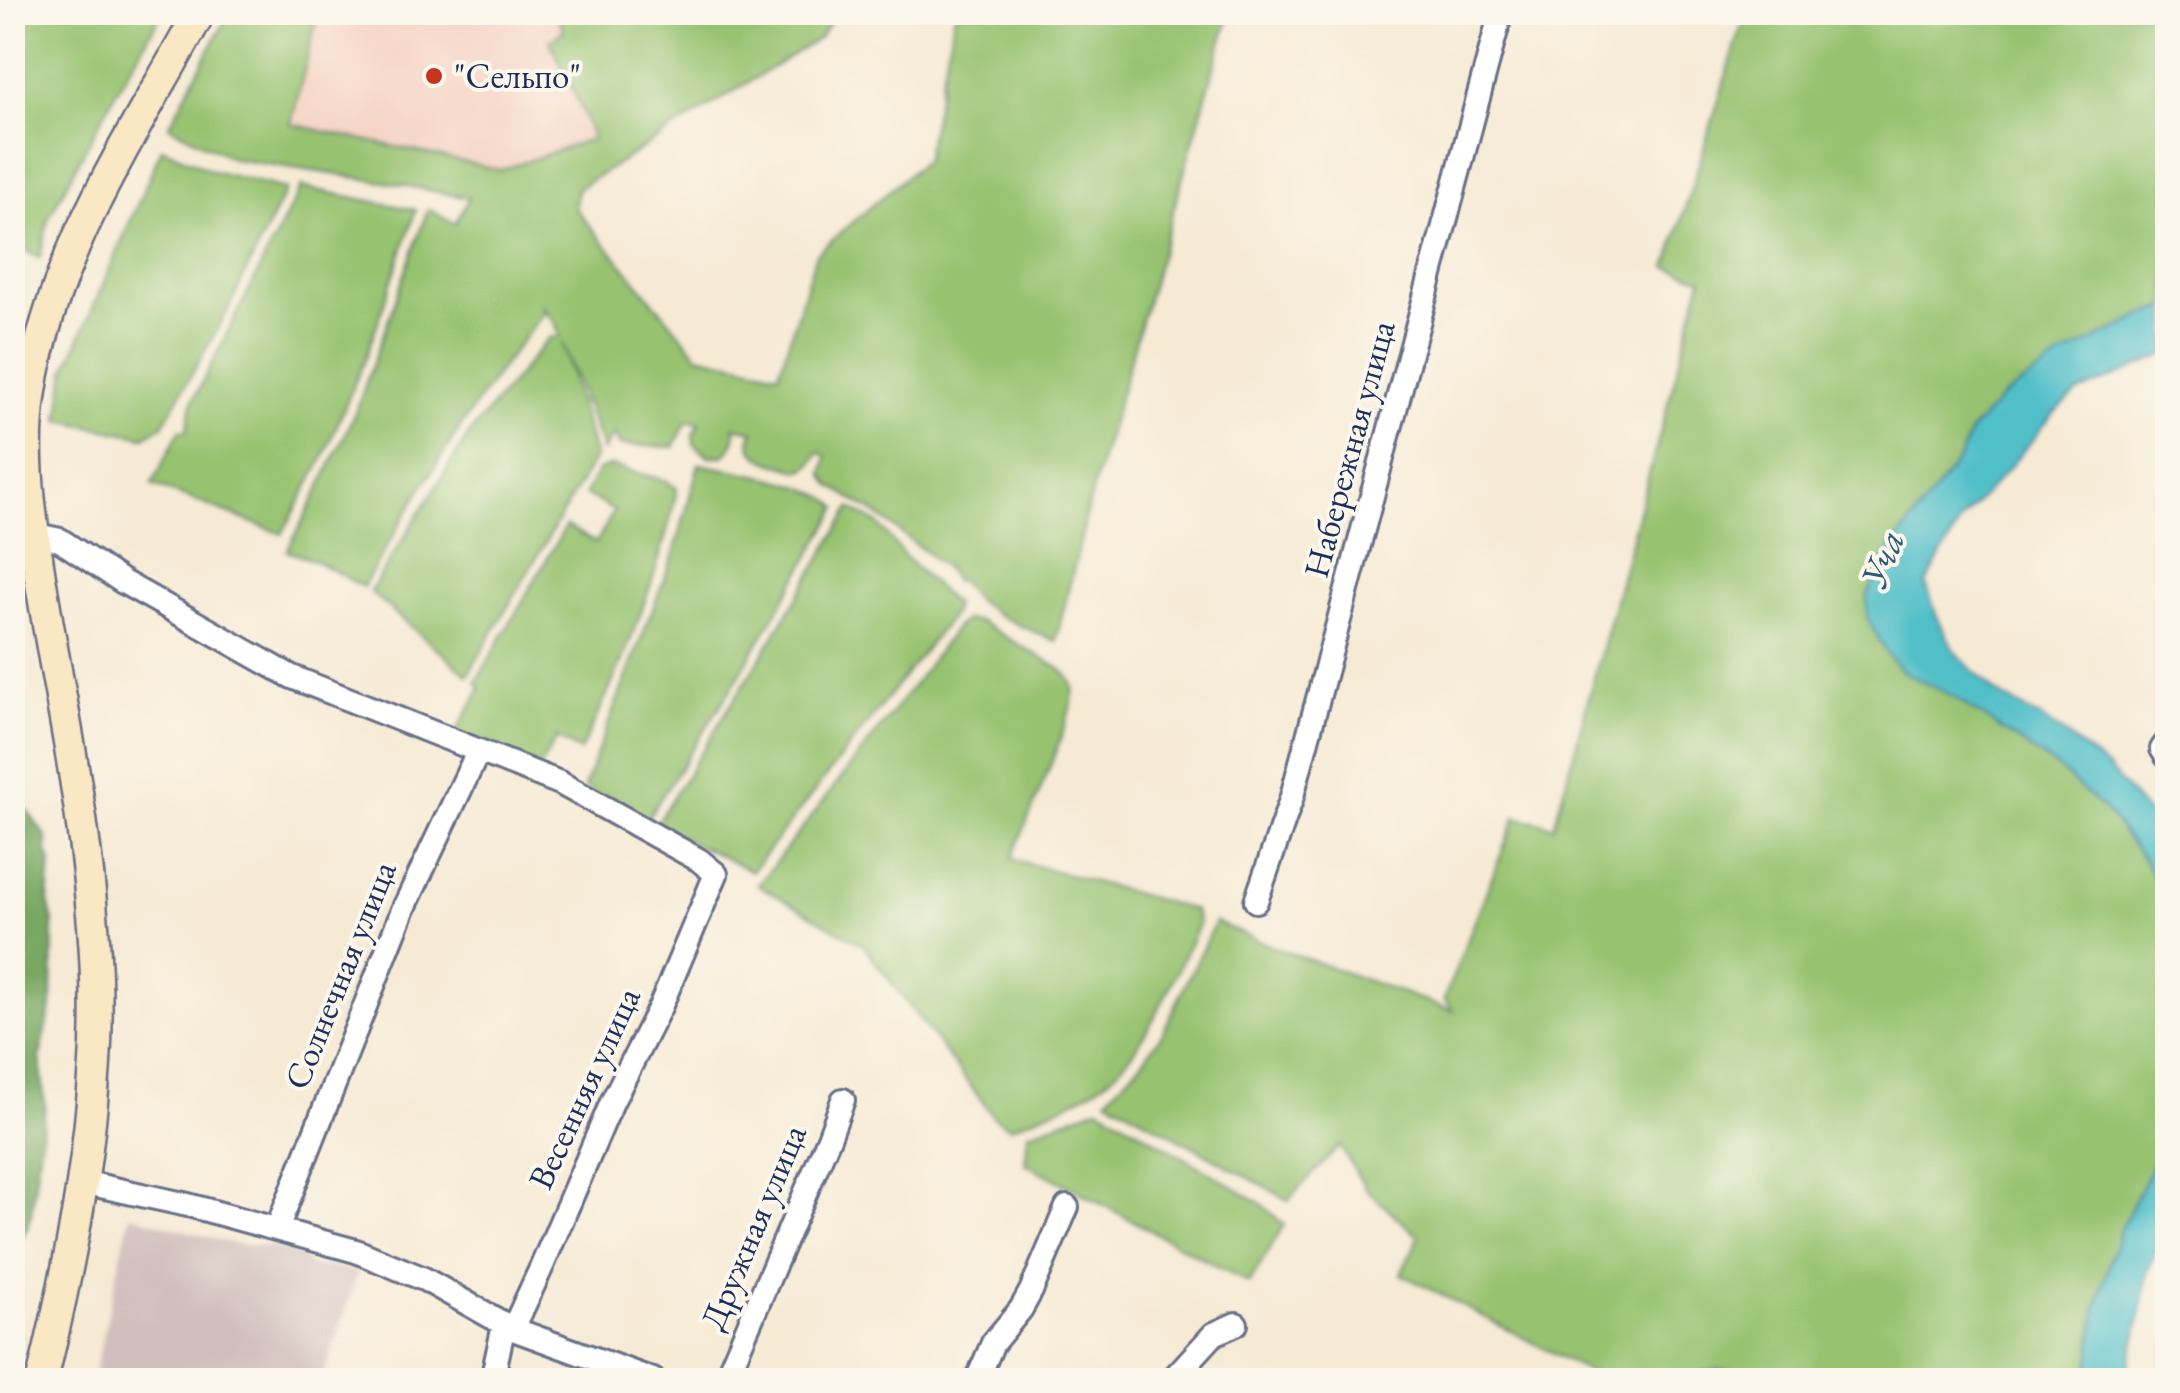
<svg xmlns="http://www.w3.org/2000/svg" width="2180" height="1393" font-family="'EB Garamond',serif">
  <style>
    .built { fill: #f5d2c3 }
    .industrial { fill: #d1bfbd }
    .green { fill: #97c26f; stroke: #597866; stroke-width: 2.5 }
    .forest { fill: #79a862; stroke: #4a6c60; stroke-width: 2.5 }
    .water { fill: #51bfc8; stroke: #367793; stroke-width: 2.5 }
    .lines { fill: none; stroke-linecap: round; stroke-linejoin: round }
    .street-casing { stroke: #687087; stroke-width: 28 }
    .secondary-casing { stroke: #687087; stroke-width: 35 }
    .street { stroke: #fff; stroke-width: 22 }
    .secondary { stroke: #fae7c3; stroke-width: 30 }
    .poi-dot { fill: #c8321e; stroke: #fbf7ec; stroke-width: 4 }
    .labels { text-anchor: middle; stroke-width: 8; stroke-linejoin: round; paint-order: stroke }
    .poi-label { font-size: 35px; fill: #1b2f5e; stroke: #fbf7ec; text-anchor: start }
    .street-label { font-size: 35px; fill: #1b2f5e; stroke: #fbf7ec }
    .water-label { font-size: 38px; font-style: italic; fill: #2b5a7e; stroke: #fbf7ec }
  </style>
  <rect width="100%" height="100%" fill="#fbf7ec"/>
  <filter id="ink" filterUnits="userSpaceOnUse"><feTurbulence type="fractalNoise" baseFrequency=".01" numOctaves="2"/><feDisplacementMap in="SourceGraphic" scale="20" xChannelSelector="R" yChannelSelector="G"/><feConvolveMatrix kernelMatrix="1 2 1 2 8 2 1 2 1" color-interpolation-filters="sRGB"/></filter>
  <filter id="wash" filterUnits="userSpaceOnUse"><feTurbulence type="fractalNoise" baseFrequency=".0048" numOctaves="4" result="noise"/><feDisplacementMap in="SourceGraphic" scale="40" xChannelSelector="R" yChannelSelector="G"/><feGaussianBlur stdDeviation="2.25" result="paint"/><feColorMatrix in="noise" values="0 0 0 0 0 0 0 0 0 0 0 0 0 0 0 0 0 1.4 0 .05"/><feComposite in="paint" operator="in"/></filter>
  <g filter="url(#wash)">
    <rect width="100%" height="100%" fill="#f6ead4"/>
    <path class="built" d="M319 13H556L564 30 583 112 593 139 501 170 290 123Z"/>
    <path class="industrial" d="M130 1215 234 1244 271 1246 297 1252 312 1266H332L358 1272 322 1380H93Z"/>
    <path class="green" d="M13 12 162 13 117 90 48 219 40 258 13 245Z
      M229 13H273L316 22 291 124 501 170 592 139 583 112 550 41 564 30 556 13H837L818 39 577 189 575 208 698 355 779 373 816 254 925 160 955 13H1230L1093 488 1056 641C1024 626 978 613 960 580L954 581 945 567 878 515 830 485 823 474 827 457 819 452C815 458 810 469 802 470 797 471 791 468 786 466 767 462 741 453 754 431L734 427C738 439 732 447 724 456H709L694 444 693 434 700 423 687 421 674 447 620 445 614 434 603 451 562 342 595 457 468 675 370 592 470 433 549 338 560 336 555 323 541 305 544 313C474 398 418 492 363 587L316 561 287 551 320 488 357 408 428 209 455 224 469 198 392 183 234 159 169 126Z
      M1746 13H2167V307L2144 315 2063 356 2004 396 1970 431 1960 458 1884 558 1901 671 1949 694 2057 767 2106 811 2144 860 2167 903V1136L2119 1233 2096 1308 2088 1380H1771L1763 1376 1740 1371 1718 1370 1678 1380H1605L1401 1274 1419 1237 1366 1189 1340 1146 1288 1200 1107 1098 1142 1062 1162 1034 1215 922 1276 948 1453 1011 1444 999 1516 817 1554 826 1702 278 1667 267Z
      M162 148 212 171 286 189 227 312 163 425 145 437 59 420 66 370Z
      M301 187 416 210 366 356 321 463 282 534 152 484 180 430H187L192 403Z
      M699 464C733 471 817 482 838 508L734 684 649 816 641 820 584 787 674 554Z
      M610 466 667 481 677 489C658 580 622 668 580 751L557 738 539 768 456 733 481 688 476 682 566 526 596 543 614 511 585 494 598 470Z
      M851 508 878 524 905 557 954 604 952 615 752 871 655 825 760 659Z
      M965 620 978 621 1059 668C1065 673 1071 678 1073 686 1079 707 1022 830 1012 859L1194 910 1199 923C1176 970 1149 1045 1109 1078 1082 1100 1043 1114 1010 1127L994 1117 863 945 758 885 903 699 956 627Z
      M1099 1107 1259 1202 1284 1225 1249 1283 1025 1163 1028 1133Z"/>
    <path class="forest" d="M26 809 47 838V852L51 862 48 902 53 923 52 1003 40 1056 45 1107 31 1214C28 1227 25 1237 14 1244L12 820Z"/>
    <path class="water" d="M2167 307V354L2077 393 2054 413 2009 468 1961 520 1926 584 1938 620 1957 654 1994 691 2060 730 2108 768 2166 836 2167 903 2144 860 2106 811 2057 767 1949 694 1901 671 1885 651 1867 617 1868 594 1884 558 1960 458 1970 431 2004 396 2063 356 2144 315Z
      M2167 1136V1224L2163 1230 2147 1274 2137 1334 2125 1380H2088L2096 1308 2119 1233Z
      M1718 1370C1736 1371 1755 1372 1771 1380H1678L1698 1373Z"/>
  </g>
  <g filter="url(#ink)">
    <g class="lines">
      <defs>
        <path id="street" d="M34 538 46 537 60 540 123 582 292 677 560 783 699 860 716 874 661 1005 612 1102 542 1266 513 1329
          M2168 741 2162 749 2168 758
          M1256 901 1291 800 1501 12
          M82 1182 188 1205 356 1251 424 1279 513 1329 653 1380
          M277 1229 403 910 478 752
          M492 1380 504 1325
          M725 1380 829 1138 843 1100
          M977 1380 993 1343 1021 1309 1031 1291 1067 1207
          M1172 1380 1214 1334 1236 1324"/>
        <path id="secondary" d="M42 1380C69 1270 91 1158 96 1044 99 971 92 898 82 826 70 735 50 647 37 557 29 502 22 446 31 391 51 254 135 132 200 12"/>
      </defs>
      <use href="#street" class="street-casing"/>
      <use href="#secondary" class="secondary-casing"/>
      <use href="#street" class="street"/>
      <use href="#secondary" class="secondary"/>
    </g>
  </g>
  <circle class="poi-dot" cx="434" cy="76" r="10"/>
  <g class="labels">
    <g class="poi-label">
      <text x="454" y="88">"Сельпо"</text>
    </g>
    <g class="street-label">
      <text transform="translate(1349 449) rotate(-75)" y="12">Набережная улица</text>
      <text transform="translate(340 975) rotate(-68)" y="12">Солнечная улица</text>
      <text transform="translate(584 1088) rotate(-65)" y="12">Весенняя улица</text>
      <text transform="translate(753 1227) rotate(-67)" y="12">Дружная улица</text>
    </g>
    <g class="water-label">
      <text transform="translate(1882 559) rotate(-68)" y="13">Уча</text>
    </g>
  </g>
  <rect width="2180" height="1393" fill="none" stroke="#fbf7ec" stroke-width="50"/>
</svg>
